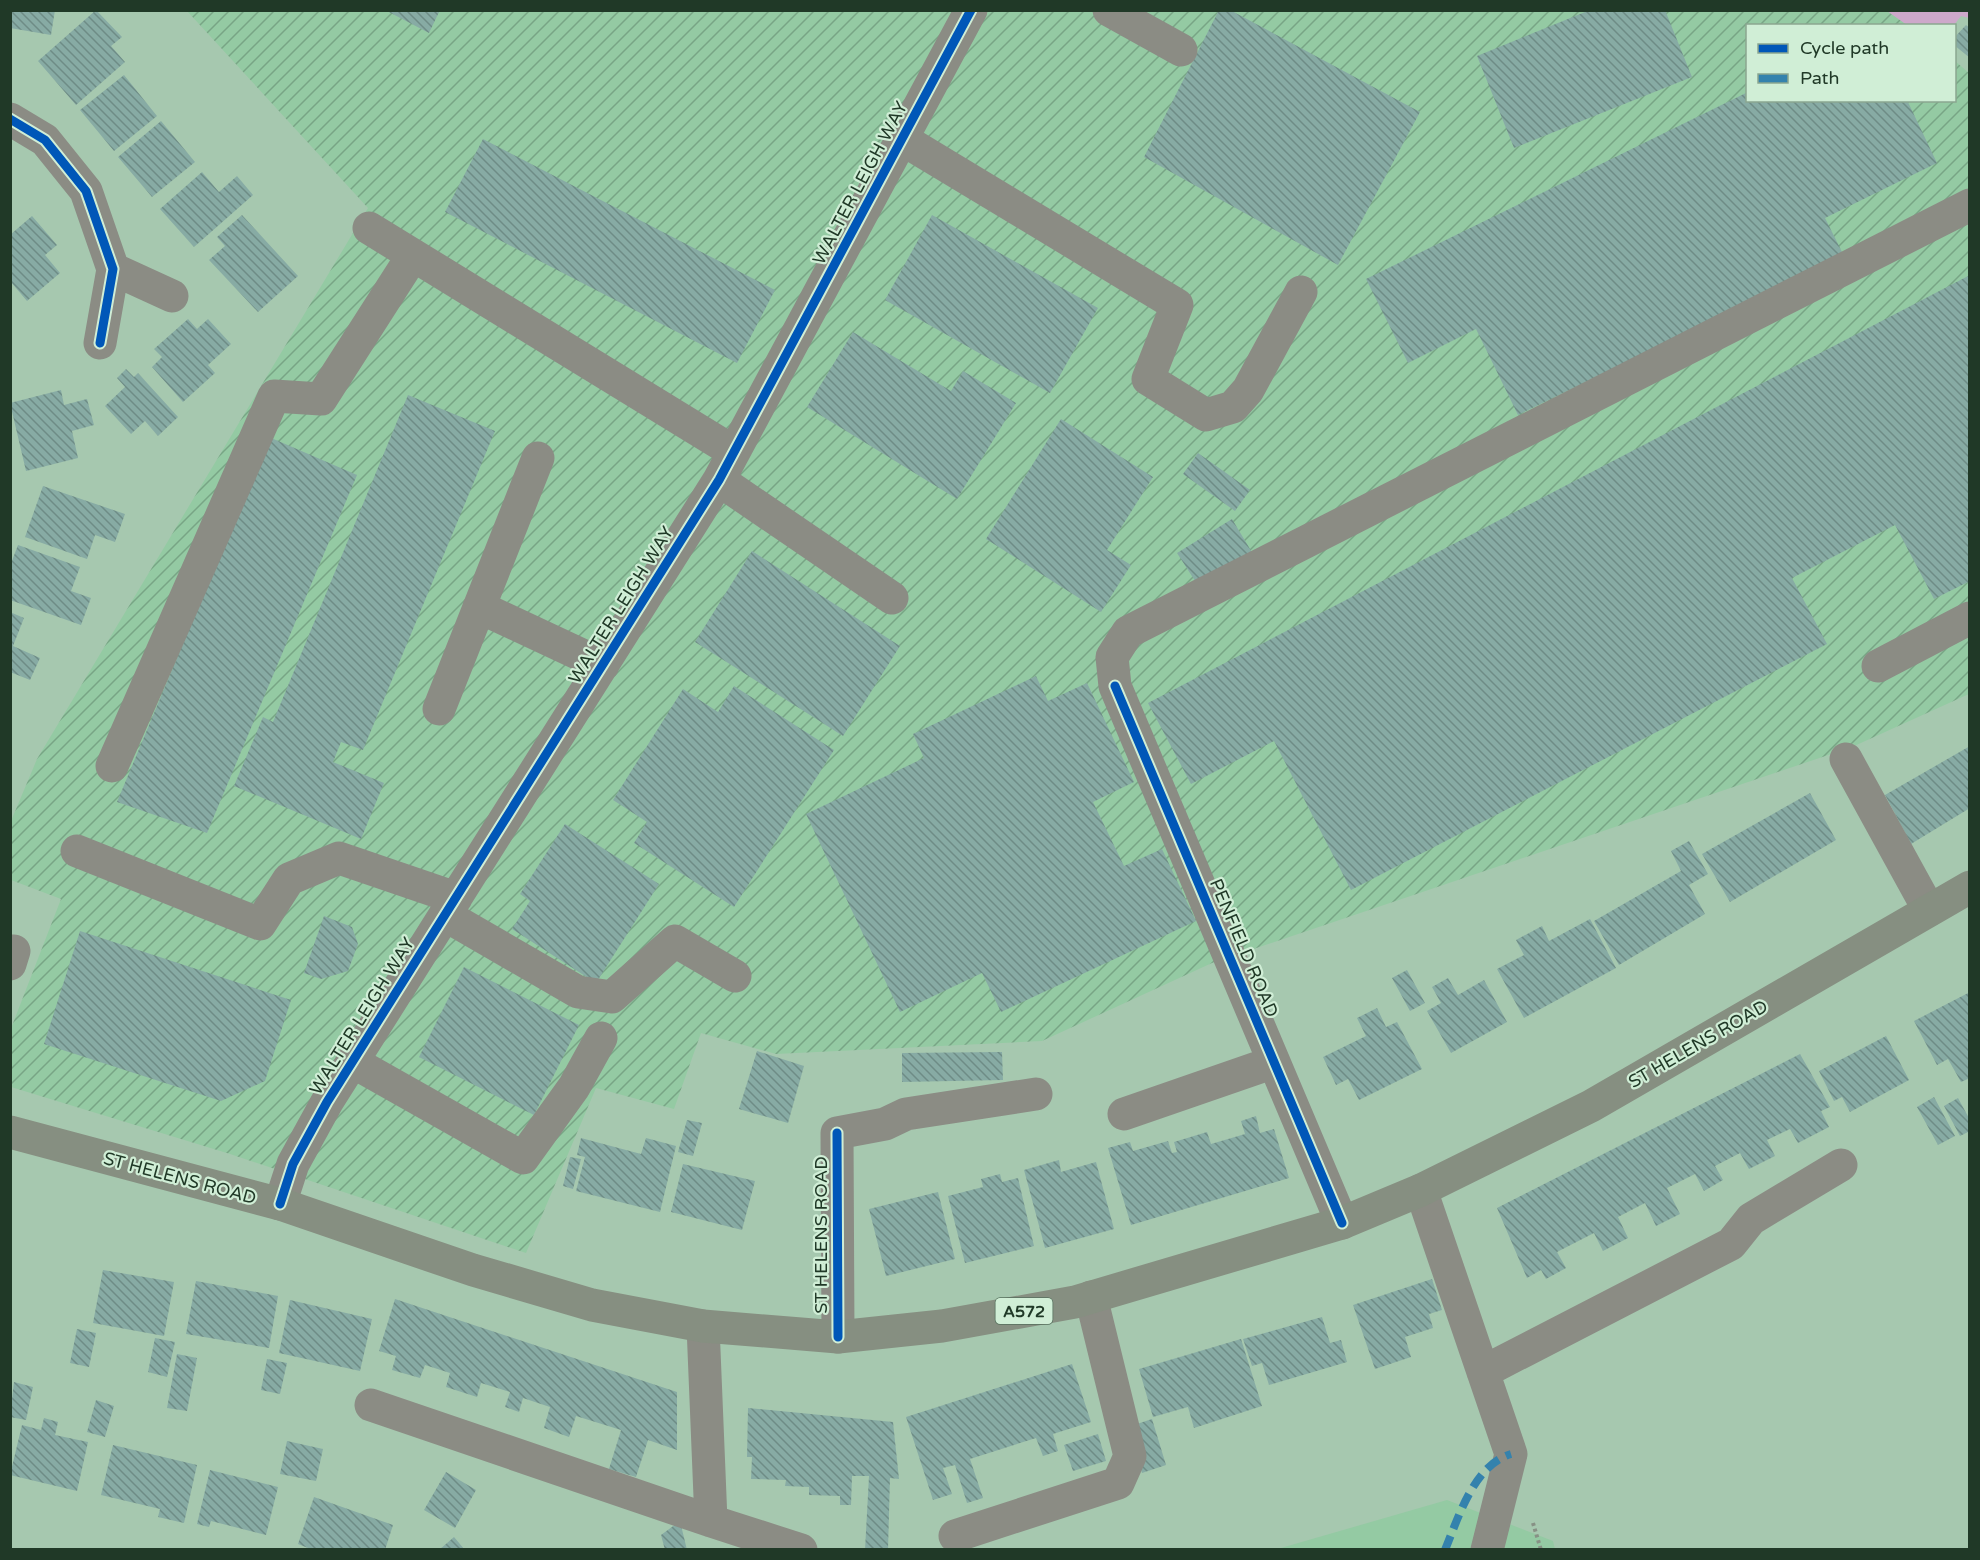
<svg xmlns="http://www.w3.org/2000/svg" width="1980" height="1560" font-family="'Varela Round',sans-serif">
  <style>
    .built { fill: #94caa3 }
    .industrial { fill: url(#industrial-furrows) }
    .green { fill: #cda8ca }
    .building { fill: url(#building-back-hatch) }
    .lines { fill: none; stroke-linecap: round; stroke-linejoin: round }
    .path { stroke: #879185; stroke-width: 4; stroke-dasharray: 3 3; stroke-linecap: butt }
    .minor { stroke: #8b8c84; stroke-width: 33 }
    .major { stroke: #868f81; stroke-width: 33 }
    .quiet { stroke: #3482ad; stroke-width: 8; stroke-dasharray: 15 8; stroke-linecap: butt }
    .cycleway-casing { stroke: #d0eed6; stroke-width: 13 }
    .cycleway { stroke: #0057b8; stroke-width: 9 }
    .labels { text-anchor: middle; stroke-width: 4.5; stroke-linejoin: round; paint-order: stroke }
    .shield { fill: #d0eed6; stroke: #556f5c; stroke-width: 1.5 }
    .shield-label { font-size: 16px; font-weight: bold; fill: #203927 }
    .street-label { font-size: 18px; fill: #203927; stroke: #d0eed6 }
  </style>
  <defs>
    <pattern id="industrial-furrows" width="10" height="10" patternUnits="userSpaceOnUse" patternTransform="scale(1.5)"><rect width="10" height="10" fill="#94caa3"/><path d="M-1 1l2-2M0 10L10 0M9 11l2-2" fill="none" stroke="#78a585"/></pattern>
    <pattern id="building-back-hatch" width="6" height="6" patternUnits="userSpaceOnUse" patternTransform="scale(1.5)"><rect width="6" height="6" fill="#87aba4"/><path d="M-1 5l2 2M0 0l6 6M5-1l2 2" fill="none" stroke="#6e8c86"/></pattern>
  </defs>
  <rect width="100%" height="100%" fill="#a6c8af"/>
  <path class="built" d="M1447 1500 1553 1541 1555 1549 1274 1550Z"/>
  <path class="industrial" d="M1887 10 1907 25 1748 26V100H1954L1955 61 1969 73V694L1852 747 1212 963 1042 1041 776 1054 701 1033 674 1109 596 1088 526 1253 230 1154 11 1087 10 1031 61 899 11 880V821L37 759 368 208 187 11Z"/>
  <path class="green" d="M1887 11H1969V18L1961 16 1954 25H1907Z"/>
  <path class="building" d="M10 10H55L51 35 10 28Z
    M96 10 122 37 111 46 125 62 76 105 38 61Z
    M385 10H440L429 33Z
    M1219 10H1230L1420 112 1338 265 1144 157Z
    M1590 10H1665L1692 77 1514 148 1477 56Z
    M1966 25 1970 28V58L1954 45V38Z
    M124 75 157 116 114 151 80 110Z
    M1748 92V100H1907L1937 163 1825 218 1844 256 1518 415 1476 329 1408 363 1366 279Z
    M161 121 195 162 152 197 118 157Z
    M483 139 775 290 737 363 445 212Z
    M202 172 219 192 237 176 253 195 194 247 160 209Z
    M242 215 298 276 258 312 209 260 225 246 217 237Z
    M932 215 1098 308 1050 393 885 300Z
    M32 216 57 245 45 255 60 273 27 301 10 281V235Z
    M1970 275V581L1934 599 1895 525 1792 578 1827 644 1351 890 1274 741 1191 784 1148 703Z
    M188 319 197 329 208 319 231 344 208 365 215 373 183 402 152 367 162 357 154 349Z
    M853 332 951 391 963 371 1016 403 957 499 807 407Z
    M126 369 134 377 138 373 178 417 158 436 145 421 131 434 105 406 125 387 117 378Z
    M61 390 64 405 87 399 94 425 72 431 78 458 26 471 10 403Z
    M408 395 495 431 363 750 341 742 333 762 384 783 361 839 234 786 263 717 273 722Z
    M1061 419 1153 477 1107 550 1131 565 1101 612 986 539Z
    M269 437 357 475 207 833 117 802Z
    M1198 453 1250 490 1235 511 1183 474Z
    M43 486 125 514 115 542 95 535 87 559 25 537Z
    M1232 519 1253 554 1199 587 1177 553Z
    M18 545 80 567 71 591 91 598 81 625 10 600V566Z
    M752 551 900 646 843 736 695 642Z
    M10 612 24 618 13 646 40 658 30 680 10 672Z
    M1036 676 1048 701 1087 683 1134 782 1093 802 1124 866 1162 849 1196 921 1001 1012 982 973 900 1012 806 814 924 758 913 734Z
    M734 686 834 750 734 907 634 843 647 822 613 800 683 689 718 712Z
    M1970 746V808L1911 844 1885 795Z
    M1810 793 1836 840 1730 902 1702 854Z
    M565 824 659 884 596 983 512 929 530 901 520 894Z
    M1689 841 1708 874 1689 885 1705 914 1619 965 1594 921 1681 871 1671 851Z
    M324 916 352 927 358 944 348 971 321 979 304 973Z
    M1590 919 1616 968 1524 1018 1497 969 1524 955 1516 940 1542 926 1549 941Z
    M80 931 291 1000 265 1081 221 1101 44 1044Z
    M464 967 579 1025 534 1115 419 1057Z
    M1407 970 1425 1003 1410 1011 1392 978Z
    M1448 978 1458 995 1484 980 1507 1022 1451 1053 1427 1011 1441 1003 1432 987Z
    M1970 992V1078L1961 1082 1948 1059 1937 1065 1914 1021Z
    M1377 1008 1386 1027 1397 1022 1422 1069 1359 1100 1348 1079 1336 1085 1323 1057 1366 1036 1357 1018Z
    M1886 1036 1909 1080 1850 1112 1842 1097 1834 1101 1819 1071Z
    M757 1051 804 1066 788 1123 739 1109Z
    M1002 1052 1003 1080 902 1082V1053Z
    M1800 1054 1830 1107 1821 1111 1829 1127 1798 1143 1790 1129 1767 1140 1775 1156 1749 1169 1740 1153 1715 1166 1723 1180 1704 1191 1695 1174 1667 1188 1680 1214 1656 1226 1645 1203 1618 1217 1628 1238 1603 1251 1594 1233 1557 1252 1566 1268 1546 1279 1541 1270 1527 1278 1497 1208Z
    M1934 1097 1955 1136 1938 1145 1917 1107Z
    M1958 1098 1970 1120V1131L1960 1136 1944 1106Z
    M1256 1116 1260 1133 1274 1129 1289 1178 1131 1225 1108 1148 1130 1142 1133 1151 1168 1141 1172 1153 1177 1152 1174 1142 1207 1132 1211 1144 1245 1134 1241 1121Z
    M687 1120 702 1123 693 1156 678 1152Z
    M581 1138 641 1154 646 1138 676 1146 660 1212 576 1191 585 1157 577 1155Z
    M570 1157 581 1159 573 1189 563 1186Z
    M1059 1160 1061 1172 1096 1162 1114 1229 1045 1248 1024 1170Z
    M683 1164 755 1181 742 1230 671 1212Z
    M1000 1174 1002 1182 1018 1178 1034 1246 965 1263 948 1196 983 1187 981 1179Z
    M938 1192 955 1259 886 1276 869 1209Z
    M103 1270 174 1282 164 1336 93 1323Z
    M1432 1279 1442 1310 1429 1314 1433 1328 1405 1337 1411 1357 1375 1369 1353 1305Z
    M196 1281 278 1296 269 1348 186 1334Z
    M395 1299 677 1392V1450L648 1440 636 1477 609 1469 621 1430 576 1416 569 1437 544 1428 550 1407 523 1398 519 1412 505 1407 510 1392 481 1383 477 1397 446 1387 450 1373 425 1365 420 1378 392 1370 396 1356 379 1351Z
    M290 1300 372 1319 360 1371 279 1353Z
    M1322 1317 1330 1343 1341 1340 1347 1362 1269 1385 1262 1363 1252 1366 1243 1339Z
    M77 1329 96 1333 89 1367 70 1363Z
    M155 1338 175 1342 167 1377 148 1372Z
    M1241 1339 1262 1406 1194 1428 1188 1407 1153 1417 1139 1369Z
    M177 1354 197 1358 187 1411 167 1408Z
    M267 1359 287 1363 280 1394 261 1390Z
    M1072 1364 1091 1422 1053 1434 1058 1451 1043 1456 1036 1438 970 1459 983 1498 967 1503 955 1465 943 1468 952 1494 933 1500 906 1417Z
    M14 1382 33 1387 26 1420 10 1417Z
    M96 1400 114 1406 105 1437 87 1432Z
    M748 1408 893 1422 899 1479 890 1478 888 1550H865L869 1476H852L851 1505H840V1496L809 1495V1487L785 1486 786 1480 751 1479 752 1457H747Z
    M44 1418 58 1422 55 1435 88 1442 77 1491 10 1475 22 1425 41 1430Z
    M1152 1419 1166 1465 1142 1473 1128 1427Z
    M1098 1434 1106 1461 1073 1471 1064 1445Z
    M287 1441 323 1449 316 1481 280 1474Z
    M113 1445 197 1465 184 1523 158 1517 160 1509 101 1495Z
    M210 1470 278 1487 266 1535 211 1521 209 1527 197 1524Z
    M446 1472 476 1490 455 1528 424 1510Z
    M314 1497 393 1525 385 1550H313L298 1544Z
    M680 1521 687 1550H665L661 1535Z
    M454 1537 465 1550H439Z"/>
  <g class="lines">
    <path class="path" d="M1533 1523 1541 1550"/>
    <path class="minor" d="M1109 10 1181 50
      M10 119 45 140 86 191 113 269 100 343
      M902 139 1177 305 1148 379 1206 415 1233 407 1248 390 1301 292
      M369 228 734 452
      M113 269 172 296
      M719 480 892 598
      M479 607 603 665
      M1878 666 1970 618
      M439 709 538 458
      M1846 759 1929 910
      M112 766 274 396 321 399 413 255
      M77 851 260 924 289 879 339 858 456 898
      M445 915 578 992 612 997 675 941 735 976
      M10 964 14 951
      M353 1062 523 1158 574 1087 601 1038
      M1124 1114 1274 1062
      M1421 1190 1511 1454 1487 1550
      M280 1204 293 1164 327 1102 719 480 971 10
      M1342 1223 1115 686 1112 657 1128 632 1970 205
      M703 1326 711 1521
      M838 1337 837 1133 885 1124 906 1114 1036 1094
      M1483 1372 1731 1244 1751 1219 1841 1165
      M371 1405 711 1521 801 1550
      M955 1536 1118 1483 1130 1456 1091 1297"/>
    <path class="major" d="M10 1132 280 1204 473 1270 592 1305 703 1326 838 1337 942 1326 1075 1302 1342 1223 1421 1190 1591 1106 1970 887"/>
    <path class="quiet" d="M1445 1550C1459 1516 1474 1465 1511 1454"/>
    <defs>
      <path id="cycleway" d="M10 119 45 140 86 191 113 269 100 343
        M1115 686 1342 1223
        M837 1133 838 1337
        M280 1204 293 1164 327 1102 719 480 971 10"/>
    </defs>
    <use href="#cycleway" class="cycleway-casing"/>
    <use href="#cycleway" class="cycleway"/>
  </g>
  <g class="labels">
    <rect class="shield" x="995.5" y="1298" width="57" height="26" rx="4.5"/>
    <g class="shield-label">
      <text x="1024" y="1317">A572</text>
    </g>
    <g class="street-label">
      <text transform="translate(860 183) rotate(-62)" y="6">WALTER LEIGH WAY</text>
      <text transform="translate(621 605) rotate(-58)" y="6">WALTER LEIGH WAY</text>
      <text transform="translate(1244 948) rotate(67)" y="6">PENFIELD ROAD</text>
      <text transform="translate(362 1016) rotate(-58)" y="6">WALTER LEIGH WAY</text>
      <text transform="translate(1698 1044) rotate(-30)" y="6">ST HELENS ROAD</text>
      <text transform="translate(180 1178) rotate(15)" y="6">ST HELENS ROAD</text>
      <text transform="translate(821 1235) rotate(-90)" y="6">ST HELENS ROAD</text>
    </g>
  </g>
  <rect width="1980" height="1560" fill="none" stroke="#203927" stroke-width="24"/>
  <rect x="1746" y="24" width="210" height="78" fill="#d0eed6" stroke="#8aa690" stroke-width="1.5"/>
  <rect x="1758" y="44" width="30" height="9" fill="#0057b8" stroke="#8aa690" stroke-width="1.5"/>
  <text x="1800" y="54" font-size="18" fill="#203927">Cycle path</text>
  <rect x="1758" y="74" width="30" height="9" fill="#3482ad" stroke="#8aa690" stroke-width="1.5"/>
  <text x="1800" y="84" font-size="18" fill="#203927">Path</text>
</svg>
